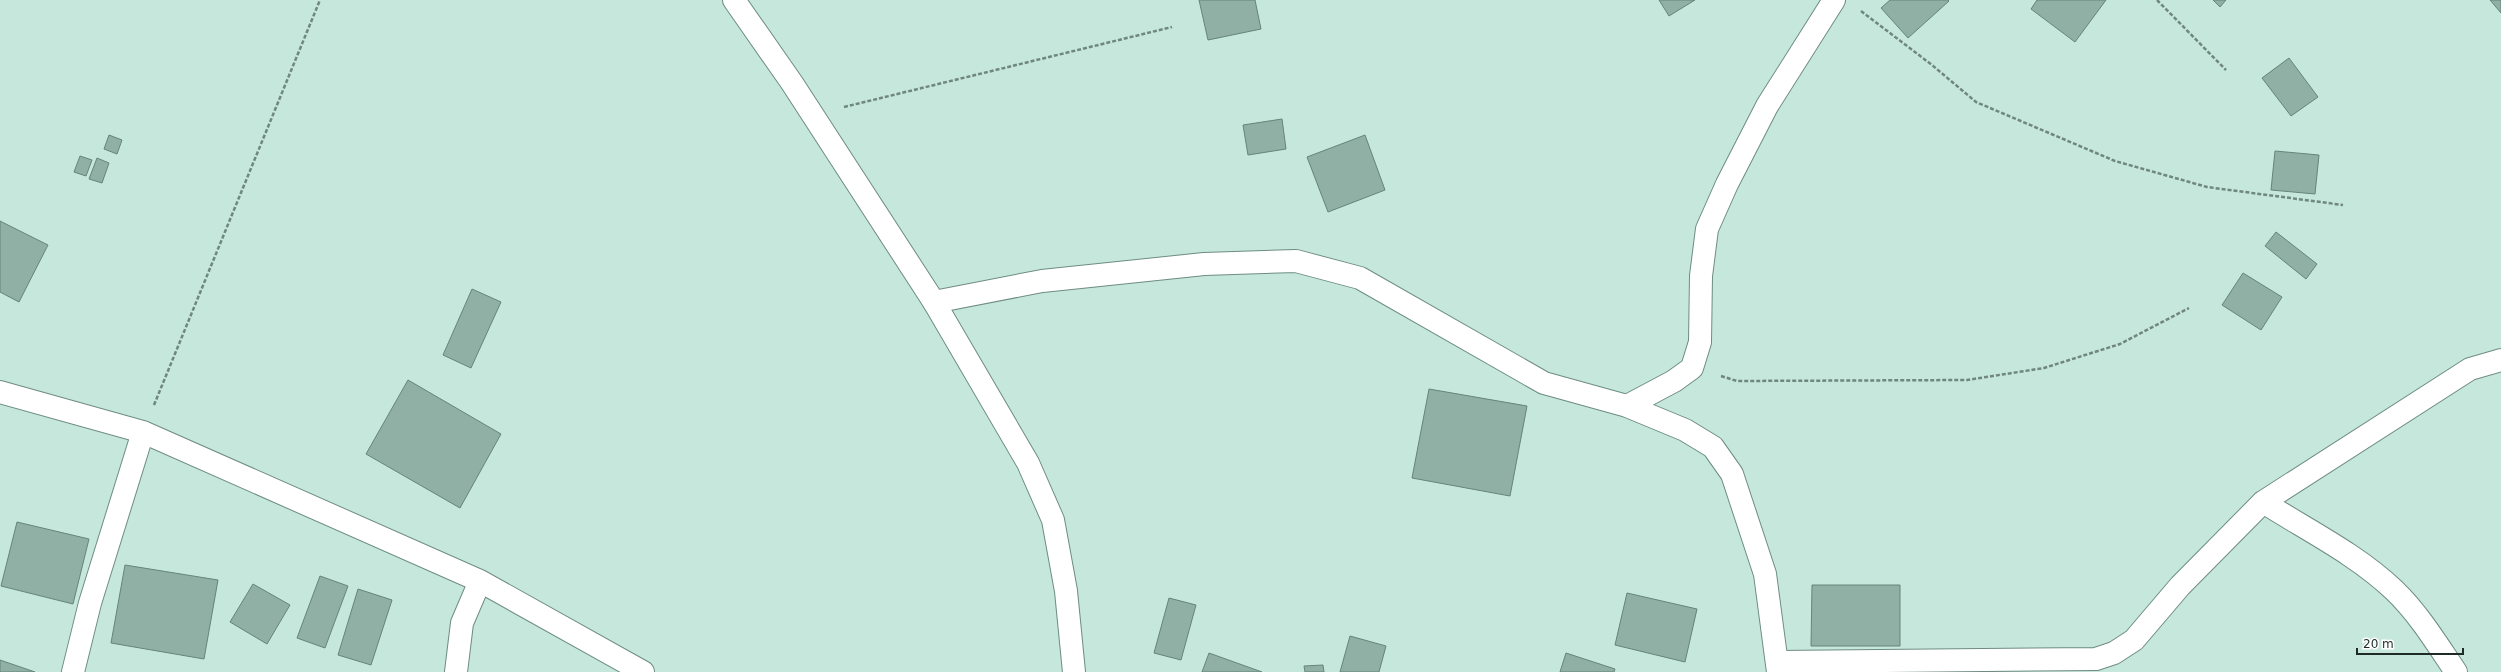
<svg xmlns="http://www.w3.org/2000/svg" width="2501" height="672" font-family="'DejaVu Sans',sans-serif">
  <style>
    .building { fill: #90afa5; stroke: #65847a }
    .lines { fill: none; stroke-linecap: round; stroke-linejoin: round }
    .street-casing { stroke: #6e8c83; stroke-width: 24 }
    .secondary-casing { stroke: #6e8c83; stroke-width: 24 }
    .path { stroke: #708780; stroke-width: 2.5; stroke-dasharray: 4 2; stroke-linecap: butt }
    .street { stroke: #fff; stroke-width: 22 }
    .secondary { stroke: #fff; stroke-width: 22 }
  </style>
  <rect width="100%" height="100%" fill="#c6e7dc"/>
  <path class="building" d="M1199 0H1255L1261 29 1208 40Z
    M1659 0H1695L1669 16Z
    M1890 0H1948L1949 1 1908 38 1881 8Z
    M2037 0H2106L2075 42 2031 9Z
    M2213 0H2226L2220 7Z
    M2490 0H2501V13Z
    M2289 58 2318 97 2291 116 2262 78Z
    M1282 119 1286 149 1248 155 1243 125Z
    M109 135 122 140 117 154 104 149Z
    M1365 135 1385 190 1328 212 1307 157Z
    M2275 151 2319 155 2315 194 2271 190Z
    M80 156 92 160 86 176 74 172Z
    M97 158 109 163 102 183 89 179Z
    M0 221 48 245 19 302 0 292Z
    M2276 232 2317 264 2306 279 2265 246Z
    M2243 273 2282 297 2261 330 2222 305Z
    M472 289 501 302 471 368 443 355Z
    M408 380 501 434 460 508 366 454Z
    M1429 389 1527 406 1510 496 1412 478Z
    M17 522 89 539 73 604 1 586Z
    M125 565 218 580 204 659 111 643Z
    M320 576 348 586 325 648 297 638Z
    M253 584 290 605 267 644 230 622Z
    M1812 585H1900V646H1811Z
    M358 589 392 600 371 665 338 655Z
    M1627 593 1697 609 1685 662 1615 645Z
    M1169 598 1196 605 1181 660 1154 653Z
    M1350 636 1386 646 1379 672H1340Z
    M1209 653 1262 672H1202Z
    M1566 653 1615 669 1614 672H1560Z
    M0 660 35 672H0Z
    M1323 665 1324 672H1305L1304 666Z"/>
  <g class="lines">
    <defs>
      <path id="street" d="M934 302 1042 281 1204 264 1296 261 1360 278 1544 383 1627 406 1685 430 1713 447 1732 474 1765 574 1778 672
        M0 392 143 432 480 581 643 672
        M1627 406 1674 381 1692 368 1700 342 1701 276 1707 229 1727 184 1767 106 1834 0
        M2263 502C2307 530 2356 554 2394 590 2419 614 2437 644 2456 672
        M1778 662 2096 659 2114 653 2134 640 2180 586 2263 502 2470 369 2501 360
        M73 672 90 603 143 432
        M456 672 462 623 480 581"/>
      <path id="secondary" d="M734 0 792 83 934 302 1028 463 1053 520 1066 591 1074 672"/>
    </defs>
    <use href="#street" class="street-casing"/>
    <use href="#secondary" class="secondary-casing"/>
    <path class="path" d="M2157 0 2226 70
      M1861 11 1932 65 1976 102 2115 161 2207 187 2343 205
      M844 107 1172 27
      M1721 376 1737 381 1967 380 2044 368 2120 344 2189 308
      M154 405 320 0"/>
    <use href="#street" class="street"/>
    <use href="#secondary" class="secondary"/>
  </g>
  <path d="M2357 648v6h106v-6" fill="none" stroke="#1d2a26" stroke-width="2"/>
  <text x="2363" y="648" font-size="12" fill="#1d2a26" stroke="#ffffff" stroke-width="3" paint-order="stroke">20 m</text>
</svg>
